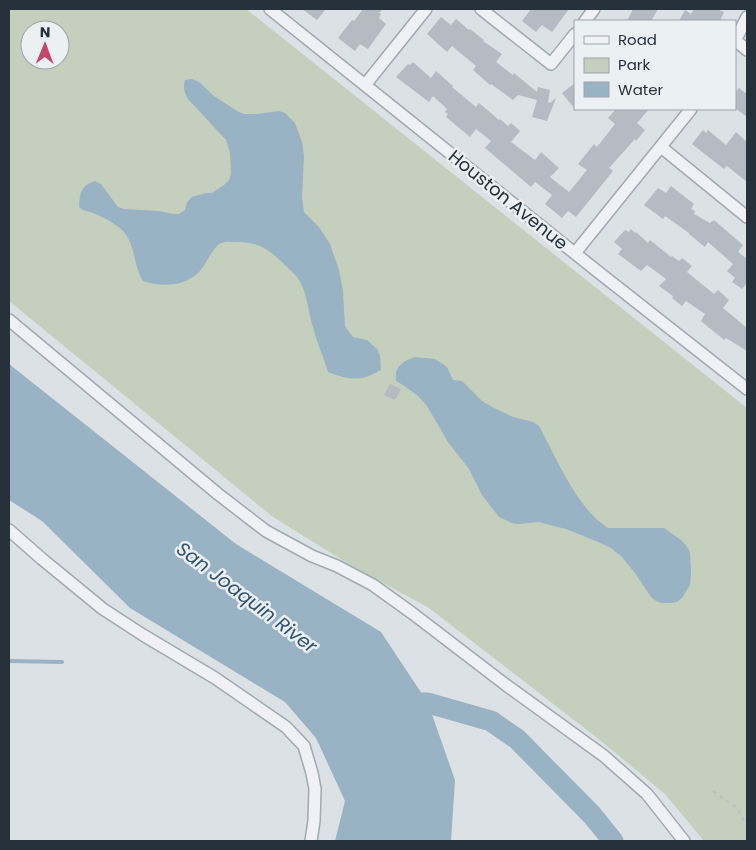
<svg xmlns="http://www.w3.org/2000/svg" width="756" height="850" font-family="Poppins,sans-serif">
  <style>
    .green { fill: #c4cfbe; fill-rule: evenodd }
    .water { fill: #99b3c4 }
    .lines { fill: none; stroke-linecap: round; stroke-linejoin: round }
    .stream { stroke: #99b3c4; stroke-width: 4 }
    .river { stroke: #99b3c4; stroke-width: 21 }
    .building { fill: #b4bbc2 }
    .street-casing { stroke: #a2a9af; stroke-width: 14 }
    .path { stroke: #bbbfc4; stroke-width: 2; stroke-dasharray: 4 4; stroke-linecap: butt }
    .street { stroke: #eff1f4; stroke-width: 11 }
    .labels { text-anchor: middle; stroke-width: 5; stroke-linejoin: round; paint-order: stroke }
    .street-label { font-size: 18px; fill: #27313b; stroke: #ebf0f3 }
    .water-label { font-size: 19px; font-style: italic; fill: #34546c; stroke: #ebf0f3 }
  </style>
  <rect width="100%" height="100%" fill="#dce1e5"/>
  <path class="green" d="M9 9H246L747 408V841H704L665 794 596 737 429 608 352 566 273 517 9 301ZM30 30H60V60H30Z"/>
  <path class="water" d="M192 79 199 82 214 96 237 111 244 114H257L279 111 285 113 295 123 302 142 304 156 302 198 304 212 319 227 330 244 339 270 343 291 345 326 353 337 367 340 377 349 380 355 381 370C361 382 349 380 328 372 323 356 316 340 312 324 308 310 307 293 299 280 296 275 290 270 286 266 269 250 261 242 236 242 231 242 226 241 221 243 211 249 208 262 200 271 185 287 162 287 143 281 133 266 136 245 123 231 115 223 103 217 93 213 87 211 83 211 79 207 80 193 80 186 95 181L101 184 118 207 124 209 159 211 173 214H179L185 210 187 202 192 197 206 193H212L224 185 229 180 231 174 230 153 226 140 188 99C184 92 183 87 185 80Z
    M415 357 435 359 447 367 453 380 462 381 482 401 494 408 513 417 533 422 539 426C556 457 578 510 608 528H664L681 540 686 545 690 552 691 572 690 585 682 598 677 602 670 603H662L656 601 651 597 635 573 622 557 611 548 598 542 566 529 546 524 539 522 518 524 512 523 499 517 482 495 469 469 448 442 427 406 418 396 403 385 396 381C394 367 402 361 415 357Z
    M9 364 236 544 381 632 428 703 455 780 451 841H335L345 801 316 738 285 702 130 608 42 521 9 500Z"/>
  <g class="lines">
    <path class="stream" d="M9 661 62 662"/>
    <path class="river" d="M400 703H428L491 721 517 739 592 815 613 841"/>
  </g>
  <path class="building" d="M302 9H326L317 20Z
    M363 9H383L379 13 381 14 379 18 386 24 368 49 360 44 355 51 338 38 352 20 354 21Z
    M531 9H569L552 32 542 25 536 32 522 21Z
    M633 9H658L651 21H627Z
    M694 9H717L724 12 720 21H679L685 10 691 14Z
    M441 17 451 25 456 19 469 30 470 29 484 40 483 41 502 54 496 62 513 75 514 73 537 92 538 87 550 90 548 102 550 103 556 98 547 121 532 117 537 100 518 95 513 100 491 84 490 85 473 70 476 66 452 46 447 52 427 34Z
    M413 62 431 78 436 71 453 86 452 87 476 107 479 103 499 120 500 119 508 126 511 123 520 131 511 142 535 160 541 152 559 168 550 177 569 192 587 170 578 164 594 144 597 147 615 124 608 118 616 109H649L637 123 645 130 636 141 635 139 609 168 613 171 576 217 568 211 562 218 545 204 552 195 535 182 531 187 485 148 491 141 476 129 470 137 446 117 448 114 445 112 447 109 433 96 429 102 396 77 408 64 410 65Z
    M575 83V109L562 93Z
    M739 88 747 94V117L735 108V93Z
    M703 130 706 133 708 130 726 145 736 132 747 142V182L727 166 724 169 692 144Z
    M671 186 694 204 691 209 695 211 694 214 710 223 714 220 743 245 738 252 747 259V283L742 289 732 282 735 278 727 271 733 264 708 242 705 247 689 234V233L665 216 663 219 644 205 658 188 666 193Z
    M631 229 635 233 636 232 648 243 650 240 671 257 672 256 679 261 682 258 692 266 687 272 714 294 718 290 729 300 723 308 747 328V351L726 338 724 340 701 321 705 314 686 301 682 306 672 298 673 296 659 286 666 279 647 265 641 271 618 254 622 249 614 242 625 230 629 232Z
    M390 384 401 389 395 400 384 395Z"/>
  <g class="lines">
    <defs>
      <path id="street" d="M270 9 597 271 747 389
        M481 9 551 64 575 34
        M585 21 594 9
        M735 40 747 50
        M735 41 747 17
        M365 85 426 9
        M661 147 747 217
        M575 253 691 109
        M9 320 218 494 266 531 312 556 337 566 373 585 412 613 506 685 604 756 647 794 684 841
        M9 530 42 559 103 609 143 635 215 678 286 727 304 746 312 773 315 789 314 821 311 841"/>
    </defs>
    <use href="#street" class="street-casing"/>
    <path class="path" d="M713 791 736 807 747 825"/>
    <use href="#street" class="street"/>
  </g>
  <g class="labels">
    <g class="street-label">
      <text transform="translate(508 200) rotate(39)" y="6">Houston Avenue</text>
    </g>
    <g class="water-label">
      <text transform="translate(247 597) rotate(37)" y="7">San Joaquin River</text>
    </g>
  </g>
  <rect width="756" height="850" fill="none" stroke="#27313b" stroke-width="20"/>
  <rect x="574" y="20" width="162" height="90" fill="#ebf0f3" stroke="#9da4a9"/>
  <rect x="584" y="36" width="25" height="8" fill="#eff1f4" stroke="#9da4a9"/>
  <text x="618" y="45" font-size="15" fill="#27313b">Road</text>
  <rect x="584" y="58" width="25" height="15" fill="#c4cfbe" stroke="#9da4a9"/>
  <text x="618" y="70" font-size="15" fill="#27313b">Park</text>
  <rect x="584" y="82" width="25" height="15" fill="#99b3c4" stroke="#9da4a9"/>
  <text x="618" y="95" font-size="15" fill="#27313b">Water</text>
  <g transform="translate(45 45) rotate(1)"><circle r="24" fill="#ebf0f3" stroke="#9da4a9"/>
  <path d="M0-4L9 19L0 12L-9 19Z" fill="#c4476b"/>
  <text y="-8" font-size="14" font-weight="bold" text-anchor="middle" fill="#27313b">N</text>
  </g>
</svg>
